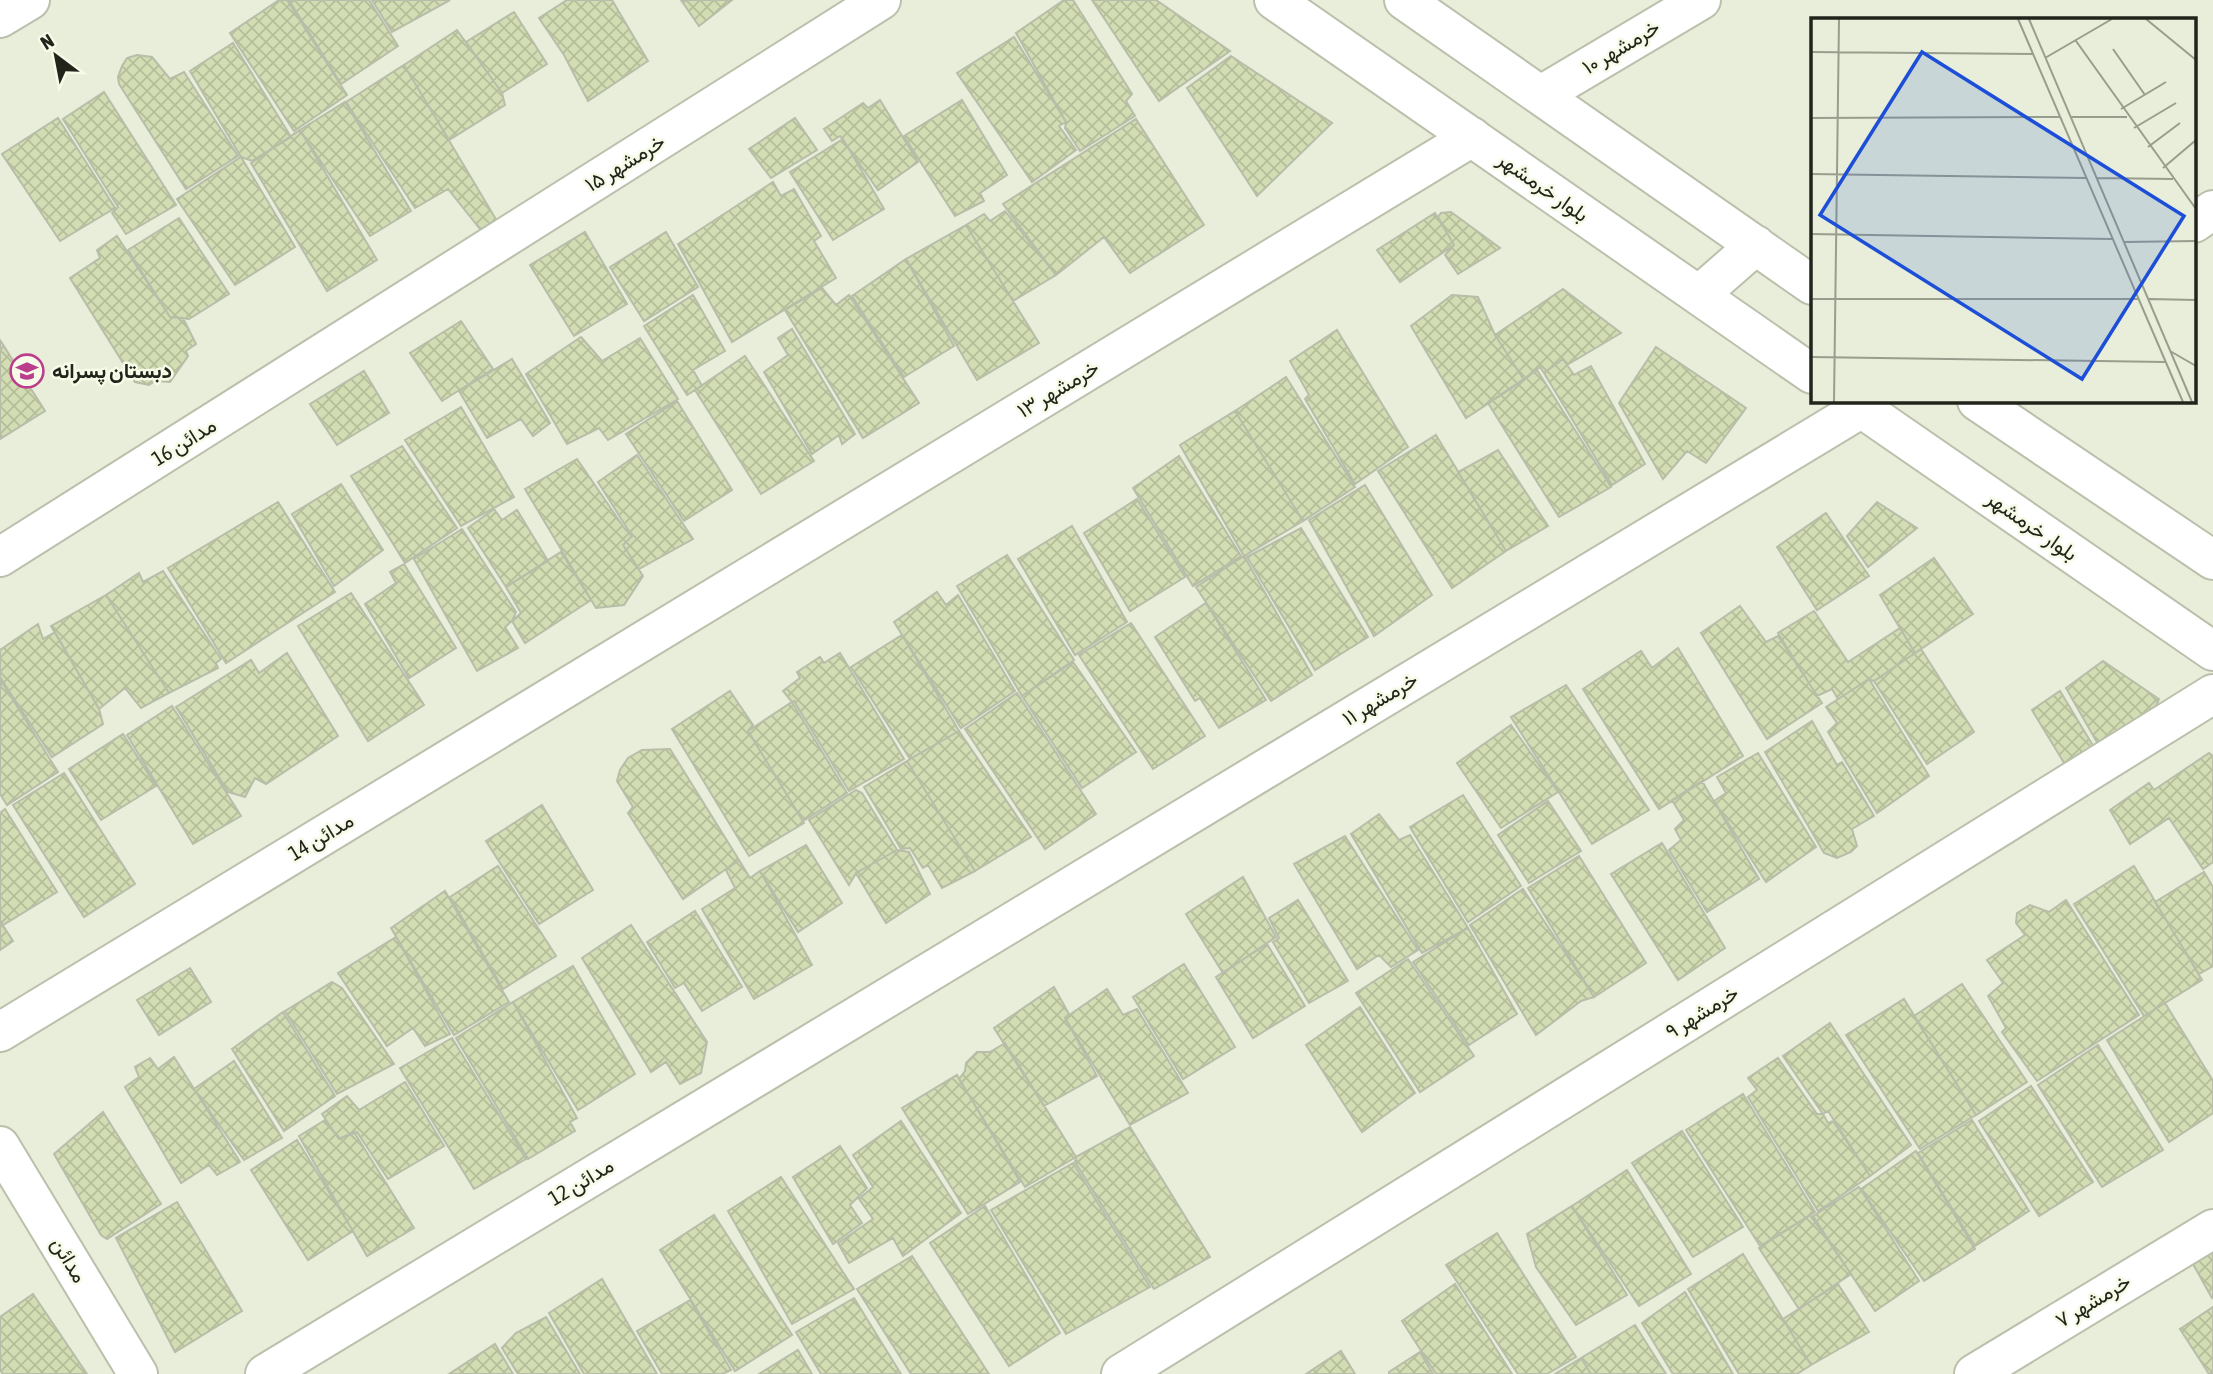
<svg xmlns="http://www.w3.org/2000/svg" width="2213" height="1374" font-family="'Asap Condensed',Vazirmatn,sans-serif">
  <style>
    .building { fill: url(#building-cross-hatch); stroke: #b8bda9; stroke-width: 2 }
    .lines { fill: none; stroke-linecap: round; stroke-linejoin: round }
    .street-casing { stroke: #bac0ab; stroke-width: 42 }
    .secondary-casing { stroke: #bac0ab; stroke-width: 42 }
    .street { stroke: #fff; stroke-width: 38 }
    .secondary { stroke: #fff; stroke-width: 38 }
    .labels { text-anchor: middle; stroke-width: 5; stroke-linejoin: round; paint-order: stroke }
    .street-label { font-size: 21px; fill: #22241c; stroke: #f5fbe6 }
    .poi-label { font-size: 21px; font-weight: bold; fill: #22241c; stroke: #f5fbe6; text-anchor: start }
    .inset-road { fill: none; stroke: #999d8d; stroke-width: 2 }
    .view { fill: #1d4ed8; fill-opacity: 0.15; stroke: #1d4ed8; stroke-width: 3.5 }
    .inset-edge { fill: none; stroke: #22241c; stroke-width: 3.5 }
  </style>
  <defs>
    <pattern id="building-cross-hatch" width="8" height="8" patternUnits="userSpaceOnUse" patternTransform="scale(1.75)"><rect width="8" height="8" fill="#d2ddb3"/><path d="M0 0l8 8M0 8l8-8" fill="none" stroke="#b4be99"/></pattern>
  </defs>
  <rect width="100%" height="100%" fill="#e8eed9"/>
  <path class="building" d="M279 0H287L347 95 294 131 230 33Z
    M289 0H369L398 46 341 84Z
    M372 0H450L392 32Z
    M567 0H612L648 61 588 101 564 55 539 18Z
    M681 0H732L699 26Z
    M1064 0H1073L1132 94 1126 101 1135 116 1080 151 1065 128 1066 122 1016 33Z
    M1092 0H1156L1230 51 1159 101Z
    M514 12 547 64 502 93 466 42Z
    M457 30 502 93 505 105 449 140 404 65Z
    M1014 37 1066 122 1059 126 1076 150 1032 182 957 73Z
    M233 43 291 137 252 161 241 157 190 71Z
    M137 55 152 57 170 79 184 72 238 156 186 189 119 84 118 77 122 66 127 58Z
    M1231 56 1332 123 1257 196 1187 88Z
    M404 65 500 226 484 234 448 189 415 208 346 102Z
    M104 92 176 205 126 234 112 213 118 207 63 119Z
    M880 100 918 162 878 190 840 136 832 141 824 129 863 103 868 108Z
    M962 100 1007 175 980 193 984 201 955 216 904 136Z
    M345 102 411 211 370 236 300 130Z
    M58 118 115 208 60 241 2 154Z
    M795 118 817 150 771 178 749 149Z
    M1136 119 1204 225 1130 273 1104 237 1056 275 1003 204Z
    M300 130 377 260 327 291 251 163Z
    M843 139 884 209 833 240 790 172Z
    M241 157 295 247 235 285 177 199Z
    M773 182 781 196 794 189 821 236 814 241 836 278 732 342 678 244Z
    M1005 211 1056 275 1013 301 966 225 984 214 990 221Z
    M1451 212 1500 248 1458 274 1445 255 1454 245 1438 217 1441 213Z
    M1435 213 1454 245 1400 282 1377 250Z
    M179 218 229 294 189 319 170 317 128 250Z
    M966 225 1039 343 977 380 906 259Z
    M585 232 627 304 574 336 530 265Z
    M666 232 698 287 644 321 610 267Z
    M117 236 170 317 183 318 196 344 186 351 188 356 170 382 155 381 149 385 135 382 70 278 100 258 97 250Z
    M906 259 954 346 904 377 852 296Z
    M822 288 836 305 849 295 919 403 863 438 785 310Z
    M1563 289 1621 333 1567 365 1563 359 1544 373 1540 367 1524 380 1495 335Z
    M693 295 725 351 693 370 702 386 687 395 644 326Z
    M1452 295 1478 297 1495 335 1524 380 1466 418 1411 326Z
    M461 321 493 369 442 401 410 353Z
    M792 329 855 434 842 444 839 435 812 454 764 372 788 355 778 338Z
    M1337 330 1408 447 1355 484 1305 399 1309 395 1290 361Z
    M581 337 602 361 640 338 678 399 608 440 599 428 567 444 526 374Z
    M0 340 45 411 0 439Z
    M1656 347 1746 408 1706 463 1687 451 1663 479 1619 403Z
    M745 356 814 461 761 494 695 390Z
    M512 359 550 423 533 436 521 419 487 438 459 391Z
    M1563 359 1574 375 1591 366 1645 464 1612 485 1544 373Z
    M1537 370 1611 487 1559 517 1488 403Z
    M364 371 389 413 337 445 310 404Z
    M1286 377 1355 487 1303 521 1235 411Z
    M677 401 732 490 684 521 626 434Z
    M461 407 514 497 461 526 405 440Z
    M1235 411 1303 521 1244 556 1180 445Z
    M1436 435 1506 551 1452 588 1378 471Z
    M402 446 457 528 405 563 351 476Z
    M1498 450 1548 526 1506 551 1458 472Z
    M637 455 693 539 639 569 623 545 632 536 598 482Z
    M1179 456 1241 556 1193 586 1133 488Z
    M577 459 625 529 632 536 623 545 643 576 624 605 596 608 525 489Z
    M341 484 383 550 334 586 292 514Z
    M1365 485 1432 595 1374 636 1309 520Z
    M1137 499 1185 577 1130 611 1084 533Z
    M278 502 335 592 226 663 168 568Z
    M1877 502 1917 528 1868 567 1847 536Z
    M494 509 502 520 517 510 548 561 506 587 468 528Z
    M1826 513 1869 576 1817 610 1777 547Z
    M1072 526 1127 622 1075 655 1018 559Z
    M1301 528 1368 637 1315 670 1247 557Z
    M462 529 516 612 512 621 505 627 518 648 477 671 414 559Z
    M561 552 591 600 525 643 512 621 521 613 506 587Z
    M1007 555 1074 660 1022 696 957 586Z
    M1244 556 1312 675 1271 701 1196 587Z
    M1934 558 1973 614 1915 653 1880 595Z
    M404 564 456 648 409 678 365 604 396 583 390 572Z
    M163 571 221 659 216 663 218 668 169 693 106 595 139 573 143 582Z
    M937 592 946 605 958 595 1015 691 961 728 894 622Z
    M351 593 424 705 368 741 298 626Z
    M106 595 169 693 141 708 125 688 99 709 51 626Z
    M1206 603 1266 700 1219 728 1200 698 1195 701 1155 637Z
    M1740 606 1766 642 1778 636 1822 703 1767 739 1701 633Z
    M1814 611 1848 662 1900 628 1915 653 1874 681 1869 679 1838 699 1832 689 1817 696 1778 633Z
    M1131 623 1205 736 1153 769 1079 655Z
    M38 624 43 639 55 632 99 709 103 724 52 757 0 677V650Z
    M902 635 959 731 910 759 851 667Z
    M1678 648 1743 756 1659 809 1583 689 1641 651 1652 668Z
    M1921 649 1974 732 1927 764 1874 681Z
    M287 653 338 736 266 784 255 778 245 797 228 792 176 707 251 660 259 673Z
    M840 653 904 759 849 791 794 701 792 702 783 691 800 678 797 672 820 657 824 663Z
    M2103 661 2159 699 2151 718 2102 751 2066 688Z
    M1073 662 1136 752 1082 788 1022 696Z
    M0 679 58 772 7 805 0 794Z
    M1869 679 1929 776 1877 813 1828 732 1837 723 1826 707Z
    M1566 685 1649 810 1592 844 1511 717Z
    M730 691 753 725 748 731 804 823 749 856 672 729Z
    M2060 691 2098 754 2069 771 2032 710Z
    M1017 693 1096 814 1045 849 965 729Z
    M792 702 847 793 803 821 748 731Z
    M172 706 241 816 193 844 127 735Z
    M1812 721 1837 765 1842 762 1874 816 1852 829 1857 846 1851 852 1837 858 1824 853 1765 752Z
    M1511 725 1558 792 1501 828 1457 763Z
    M959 731 1031 837 975 871 907 761Z
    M123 734 156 786 101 820 69 769Z
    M670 749 739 860 683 899 628 813 633 807 617 781 620 770 628 758 642 750Z
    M1758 753 1816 847 1766 882 1714 801 1726 793 1717 777Z
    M2209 753 2213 756V862L2203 869 2169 818 2130 844 2110 810 2149 783 2154 790Z
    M907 761 975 871 942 888 928 865 923 868 910 848 901 849 864 787Z
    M64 773 135 884 84 917 13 805Z
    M1702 781 1759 879 1707 912 1669 850 1681 840 1675 829 1684 820 1672 800Z
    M856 790 862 793 897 850 856 873 849 885 809 820Z
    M1463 795 1521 886 1468 922 1410 827Z
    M1548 801 1581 851 1529 883 1498 835Z
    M542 805 593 890 539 924 486 841Z
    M5 809 57 892 3 925 0 920V813Z
    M1379 814 1399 840 1410 835 1468 928 1422 953 1351 834Z
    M1345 836 1418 950 1391 967 1379 955 1357 969 1294 864Z
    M1662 843 1725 948 1678 980 1611 874Z
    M806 845 842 903 798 932 760 871Z
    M897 850 909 852 930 894 886 923 856 873Z
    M1579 856 1646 963 1594 997 1528 888Z
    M739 860 750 878 760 871 812 965 754 999 702 909 735 888 726 870Z
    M498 866 556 956 503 989 450 897Z
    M2134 866 2202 980 2144 1016 2074 904Z
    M2204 872 2213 887V966L2199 974 2155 902Z
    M1243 877 1276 937 1223 973 1186 914Z
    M1523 889 1594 997 1581 1001 1536 1035 1470 925Z
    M445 891 509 1002 454 1035 391 928Z
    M1298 900 1348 981 1309 1003 1273 942 1279 938 1269 918Z
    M2066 900 2139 1015 2037 1081 2002 1032 2006 1028 1988 996 2003 983 1987 960 2025 935 2016 923 2017 913 2030 905 2049 912Z
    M695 911 742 987 702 1011 684 983 675 988 647 942Z
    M0 921 13 941 0 950Z
    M631 925 707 1042 701 1073 680 1084 666 1062 651 1072 582 958Z
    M1468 928 1517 1014 1469 1045 1413 962Z
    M396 937 450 1034 425 1046 413 1028 387 1046 338 973Z
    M1267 944 1305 1006 1253 1038 1216 977Z
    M1408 959 1474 1056 1420 1092 1356 993Z
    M1184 964 1235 1047 1183 1079 1133 997Z
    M573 966 635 1074 578 1110 513 1002Z
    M190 968 211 1002 159 1035 137 1000Z
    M332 982 342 988 394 1064 337 1094 285 1011Z
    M1962 984 2027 1082 1976 1115 1914 1016Z
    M1054 987 1069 1014 1065 1018 1097 1076 1044 1106 994 1028Z
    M1107 989 1123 1015 1137 1009 1188 1093 1130 1125 1065 1018Z
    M1904 999 1976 1115 1920 1149 1846 1035Z
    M513 1002 577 1118 570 1122 575 1131 528 1159 456 1038Z
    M2165 1003 2213 1081V1113L2169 1142 2107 1040Z
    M1360 1007 1415 1093 1362 1132 1306 1045Z
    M283 1012 335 1096 284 1131 232 1049Z
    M1830 1023 1911 1145 1870 1176 1828 1111 1823 1114 1783 1056Z
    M452 1038 526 1159 474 1189 400 1068Z
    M1005 1043 1076 1157 1025 1187 959 1079 965 1071 966 1063 977 1052H990Z
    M2098 1045 2163 1150 2102 1187 2038 1085Z
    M174 1057 240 1162 217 1175 209 1165 181 1183 125 1087 139 1077 135 1067 150 1058 158 1069Z
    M1778 1058 1817 1114H1823L1828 1123 1833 1121 1870 1176 1818 1211 1748 1097 1757 1090 1748 1078Z
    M234 1061 282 1138 244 1160 194 1089Z
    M957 1075 1020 1182 968 1214 902 1108Z
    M405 1082 444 1146 388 1179 357 1132 339 1139 322 1114 347 1096 359 1110Z
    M2031 1086 2093 1182 2039 1216 1979 1121Z
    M1743 1094 1815 1212 1760 1246 1686 1130Z
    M103 1112 161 1204 107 1239 101 1235 54 1154Z
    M325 1120 339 1139 354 1132 414 1228 367 1256 299 1136Z
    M1972 1120 2029 1211 1975 1246 1918 1153Z
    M901 1121 961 1213 903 1256 893 1238 849 1263 838 1243 873 1219 859 1199 873 1187 853 1155Z
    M1130 1127 1210 1257 1154 1289 1075 1162 1076 1157Z
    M1682 1131 1743 1227 1693 1257 1632 1163Z
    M297 1140 353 1231 308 1260 251 1170Z
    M840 1146 867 1188 850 1205 862 1223 833 1244 793 1177Z
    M1916 1151 1975 1249 1924 1281 1861 1189Z
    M1073 1163 1150 1287 1066 1334 991 1210Z
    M1627 1170 1691 1274 1639 1306 1572 1206Z
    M781 1177 854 1289 792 1324 728 1211Z
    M1859 1187 1919 1281 1875 1311 1813 1216Z
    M177 1202 242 1311 175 1352 116 1238Z
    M985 1206 1060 1333 1009 1366 930 1243Z
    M1572 1206 1627 1295 1576 1325 1536 1267 1527 1234Z
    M714 1215 792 1335 735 1371 660 1250Z
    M1810 1215 1851 1274 1799 1309 1759 1248Z
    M1497 1233 1576 1357 1547 1374H1518L1446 1265Z
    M2213 1252V1297L2212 1298 2193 1264Z
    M1743 1254 1811 1365 1797 1374H1739L1688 1289Z
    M912 1256 989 1374H911L857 1289Z
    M602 1279 657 1374H584L549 1313Z
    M1455 1284 1512 1374H1436L1402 1321Z
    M1838 1284 1869 1332 1811 1365 1783 1319Z
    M1685 1292 1733 1374H1673L1642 1323Z
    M33 1294 87 1374H3L0 1370V1317Z
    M854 1298 901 1374H821L796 1332Z
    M690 1300 731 1370 722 1374H662L637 1331Z
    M2213 1307V1374H2209L2180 1329Z
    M546 1317 580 1374H518L502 1348 516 1333Z
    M1635 1325 1666 1374H1591L1581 1358Z
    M495 1344 513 1374H449Z
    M798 1350 812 1374H759Z
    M1341 1351 1355 1374H1306Z
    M1420 1352 1433 1374H1389V1372Z
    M1581 1358 1591 1374H1555Z"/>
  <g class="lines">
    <defs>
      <path id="street" d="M0 18 30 0
        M1541 95 1701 0
        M2194 223 2213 210
        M0 557 881 0
        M0 1032 1472 137
        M0 1146 138 1374
        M265 1374 1862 408
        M1121 1374 2213 694
        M1974 1374 2213 1229"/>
      <path id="secondary" d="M1274 0 1812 374
        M1404 0 1812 285
        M1699 295 1756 245
        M1851 401 2213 651
        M1977 401 2213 560"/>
    </defs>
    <use href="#street" class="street-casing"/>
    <use href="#secondary" class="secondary-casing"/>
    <use href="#street" class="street"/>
    <use href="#secondary" class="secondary"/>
  </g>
  <defs>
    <symbol id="school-ring" viewBox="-11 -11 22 22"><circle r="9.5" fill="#f5fbe6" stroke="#bb3e8d" stroke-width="1.5"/><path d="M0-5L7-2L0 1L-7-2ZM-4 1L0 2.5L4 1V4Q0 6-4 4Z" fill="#bb3e8d"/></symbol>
  </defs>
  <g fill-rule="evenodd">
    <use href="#school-ring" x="8" y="352" width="38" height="38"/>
  </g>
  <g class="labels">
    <g class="street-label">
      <text transform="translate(1621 47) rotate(-31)" y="7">خرمشهر ۱۰</text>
      <text transform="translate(625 163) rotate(-32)" y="7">خرمشهر ۱۵</text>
      <text transform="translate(1543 187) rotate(35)" y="7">بلوار خرمشهر</text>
      <text transform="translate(1058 389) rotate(-31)" y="7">خرمشهر ۱۳</text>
      <text transform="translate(184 442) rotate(-32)" y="7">مدائن 16</text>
      <text transform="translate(2032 526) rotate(35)" y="7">بلوار خرمشهر</text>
      <text transform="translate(1380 699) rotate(-31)" y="7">خرمشهر ۱۱</text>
      <text transform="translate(321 837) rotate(-31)" y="7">مدائن 14</text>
      <text transform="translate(1702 1012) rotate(-32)" y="7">خرمشهر ۹</text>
      <text transform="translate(581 1182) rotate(-31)" y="7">مدائن 12</text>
      <text transform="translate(69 1260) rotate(59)" y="7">مدائن</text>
      <text transform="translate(2093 1301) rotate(-31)" y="7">خرمشهر ۷</text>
    </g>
    <g class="poi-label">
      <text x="52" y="378">دبستان پسرانه</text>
    </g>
  </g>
  <g transform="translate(1811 18)">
    <rect width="385" height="385" fill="#e8eed9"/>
    <path class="inset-road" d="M207 1 372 384M218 1 381 384M335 1 385 42M265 23 385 191M302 31 334 77M0 34 222 36M234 40 301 1M310 91 355 64M260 99H316M0 100 249 99M323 110 365 85M337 129 369 105M352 150 385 122M0 156 275 160M286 160 362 161M0 216 301 221M313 224 385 223M0 281H327M338 281 385 282M359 333 385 348M0 339 354 344M23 384 28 1"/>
    <path class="view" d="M111 34 373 198 271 361 9 197Z"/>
    <rect width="385" height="385" class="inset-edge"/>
  </g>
  <g transform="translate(56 56) rotate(328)" stroke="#f5fbe6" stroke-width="5" paint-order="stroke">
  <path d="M0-5L12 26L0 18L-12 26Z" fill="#22241c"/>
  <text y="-10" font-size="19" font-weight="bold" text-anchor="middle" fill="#22241c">N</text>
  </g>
</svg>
